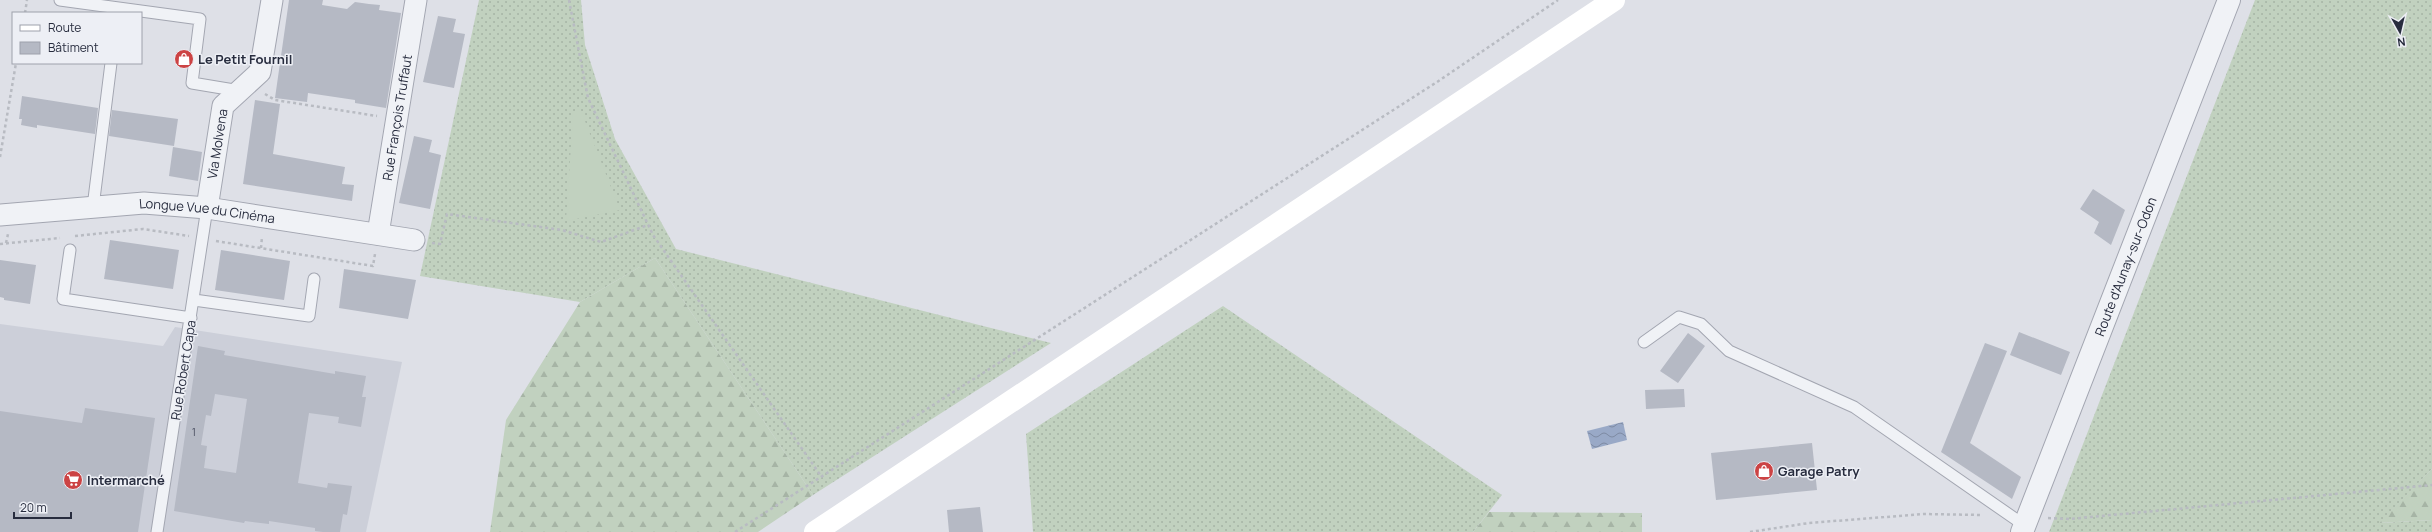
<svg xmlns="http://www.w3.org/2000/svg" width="2432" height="532" font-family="Manrope,sans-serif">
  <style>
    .built { fill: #cccfd9 }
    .grass { fill: url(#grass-dots) }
    .forest { fill: url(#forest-firs) }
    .garden { fill: #c1d1bf }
    .water { fill: url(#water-waves) }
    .building { fill: #b5b9c4; fill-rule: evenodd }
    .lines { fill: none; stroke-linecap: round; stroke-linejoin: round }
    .service-casing { stroke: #a3a6b1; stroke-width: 13 }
    .minor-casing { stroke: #a3a6b1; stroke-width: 23 }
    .tertiary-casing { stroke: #a3a6b1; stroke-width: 24 }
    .path { stroke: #b8bbc2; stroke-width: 2.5; stroke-dasharray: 3 3; stroke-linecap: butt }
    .service { stroke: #f0f2f6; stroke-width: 11 }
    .minor { stroke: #f0f2f6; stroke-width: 21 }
    .tertiary { stroke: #f0f2f6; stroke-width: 22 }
    .secondary { stroke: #fff; stroke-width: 22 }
    .labels { text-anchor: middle; stroke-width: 3; stroke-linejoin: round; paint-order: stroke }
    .number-label { font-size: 11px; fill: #4a4f60 }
    .poi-label { font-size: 13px; font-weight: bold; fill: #272c3e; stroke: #edeff5; text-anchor: start }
    .street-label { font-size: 13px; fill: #272c3e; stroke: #edeff5 }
  </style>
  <defs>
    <pattern id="grass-dots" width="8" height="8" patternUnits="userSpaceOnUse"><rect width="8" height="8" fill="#c1d1bf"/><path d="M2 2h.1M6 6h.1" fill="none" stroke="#a6b4a5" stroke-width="1.8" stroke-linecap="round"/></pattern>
    <pattern id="forest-firs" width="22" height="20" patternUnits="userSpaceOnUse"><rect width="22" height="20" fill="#c1d1bf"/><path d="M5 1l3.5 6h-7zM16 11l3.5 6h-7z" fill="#a6b4a5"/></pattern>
    <pattern id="water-waves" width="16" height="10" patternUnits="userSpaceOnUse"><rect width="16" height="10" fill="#99a9c7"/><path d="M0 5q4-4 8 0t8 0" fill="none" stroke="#7d8aa3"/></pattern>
  </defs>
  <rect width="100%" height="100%" fill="#dee0e7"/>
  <path class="built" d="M0 324 163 346 175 327 402 362 366 532H0Z"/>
  <path class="grass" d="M479 0H581L585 45 615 139 676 249 1051 343 813 495 655 258 580 302 420 276Z
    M2255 0H2432V469L2380 523 2432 520V532H2049Z
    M1223 306 1502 495 1473 532H1033L1026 434Z"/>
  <path class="forest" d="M655 258 813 495 758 532H490L506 420 580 302Z
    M2432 469V520L2379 523Z
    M1489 512 1642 513V532H1473Z"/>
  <path class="garden" d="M581 111 620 210 566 221 573 115Z"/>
  <path class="water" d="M1623 422 1627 440 1592 449 1587 431Z"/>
  <path class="building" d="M289 0H323L322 5 347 9 355 2 369 4 380 5 379 10 401 13 386 108 355 103V100L308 93 307 102 275 98Z
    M438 16 456 19 453 32 465 34 454 88 423 82Z
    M22 96 98 108 95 134 37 125V128L21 125 22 119H19Z
    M255 100 280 104 273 154 345 167 342 184 354 185 352 201 243 184Z
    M112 110 178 119 174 146 109 136Z
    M414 136 432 140 429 152 441 155 430 209 399 203Z
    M173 147 202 152 198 181 169 176Z
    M2093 189 2125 210 2111 245 2094 233 2099 222 2080 209Z
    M110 240 179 250 173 289 104 279Z
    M221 250 290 261 284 300 215 290Z
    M0 260 36 265 30 304 4 300V298L0 297Z
    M344 269 416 280 408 319 339 308Z
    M2019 332 2070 352 2061 375 2010 355Z
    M1688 333 1705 346 1678 383 1660 371Z
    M1985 343 2007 351 1970 443 2021 477 2012 499 1941 452Z
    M198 346 225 351 224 355 335 374V371L366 376 362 397H366L361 427 338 423 339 417 309 413 298 483 327 488 328 483 352 486 347 515 343 514 340 532H323L315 531V528L269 521V524L245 521 244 523 174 511ZM215 394 247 399 236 473 204 468 207 446 201 445 206 415 211 416Z
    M1684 389 1685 407 1646 409 1645 390Z
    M85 408 155 418 138 532H0V411L82 423Z
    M1812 443 1817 490 1716 500 1711 453Z
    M980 507 983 532H949L947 510Z"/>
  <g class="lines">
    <defs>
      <path id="service" d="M60 0 200 19 192 83 240 91
        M93 207 111 63
        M70 250 63 299 191 318
        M194 300 309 316 314 279
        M1644 342 1679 317 1701 324 1729 351 1854 407 2024 525
        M157 532 207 208"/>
      <g id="minor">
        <path id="s1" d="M207 208 223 106 260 72 272 0"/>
        <path id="s2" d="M0 215 144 203 207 208 414 240"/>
        <path id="s3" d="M378 234 416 0"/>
      </g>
      <g id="tertiary">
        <path id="s4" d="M2022 532 2229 0"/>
      </g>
    </defs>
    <use href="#service" class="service-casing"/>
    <use href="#minor" class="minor-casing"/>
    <use href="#tertiary" class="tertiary-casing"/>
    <path class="path" d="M569 0 588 98 653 235 821 476
      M25 13 27 0
      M265 94 275 100 377 116
      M0 157 16 63
      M75 236 143 229 189 236
      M216 241 373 266 375 254
      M6 243 8 234
      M432 243 440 244 447 214 562 230 601 242 648 225
      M0 244 60 238
      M261 248 262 237
      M2048 518 2069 519 2432 485
      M735 532 1437 82 1558 0
      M1750 532 1809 523 1924 514 1982 515"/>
    <use href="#service" class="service"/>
    <use href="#minor" class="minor"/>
    <use href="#tertiary" class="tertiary"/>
    <path class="secondary" d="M815 532 1614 0"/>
  </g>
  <defs>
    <symbol id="shop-disc" viewBox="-11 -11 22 22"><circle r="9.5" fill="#cc4344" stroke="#edeff5"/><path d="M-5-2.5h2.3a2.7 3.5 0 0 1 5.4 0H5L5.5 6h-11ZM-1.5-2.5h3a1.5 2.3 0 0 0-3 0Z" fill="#fff"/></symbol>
    <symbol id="supermarket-disc" viewBox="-11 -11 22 22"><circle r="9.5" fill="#cc4344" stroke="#edeff5"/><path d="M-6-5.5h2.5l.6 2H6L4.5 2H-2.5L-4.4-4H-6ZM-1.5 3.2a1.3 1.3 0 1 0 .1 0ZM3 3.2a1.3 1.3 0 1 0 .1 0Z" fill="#fff"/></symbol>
  </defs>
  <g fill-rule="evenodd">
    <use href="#shop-disc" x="173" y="48" width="22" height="22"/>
    <use href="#shop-disc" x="1753" y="460" width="22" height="22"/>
    <use href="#supermarket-disc" x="62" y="469" width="22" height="22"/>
  </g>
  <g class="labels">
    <g class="number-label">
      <text x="194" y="436">1</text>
    </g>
    <g class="poi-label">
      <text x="198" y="64">Le Petit Fournil</text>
      <text x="1778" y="476">Garage Patry</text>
      <text x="87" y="485">Intermarché</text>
    </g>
    <g class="street-label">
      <text dy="5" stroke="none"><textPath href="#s3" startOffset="118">Rue François Truffaut</textPath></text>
      <text dy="5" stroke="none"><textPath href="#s1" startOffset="65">Via Molvena</textPath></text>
      <text dy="5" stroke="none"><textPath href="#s2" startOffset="208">Longue Vue du Cinéma</textPath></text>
      <text dy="5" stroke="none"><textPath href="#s4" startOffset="285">Route d'Aunay-sur-Odon</textPath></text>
      <text transform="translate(183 370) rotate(-81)" y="5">Rue Robert Capa</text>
    </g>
  </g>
  <rect x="12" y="12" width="130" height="52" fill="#edeff5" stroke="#9ea1ac"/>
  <rect x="20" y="25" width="20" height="6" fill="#ffffff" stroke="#9ea1ac"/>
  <text x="48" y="32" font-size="12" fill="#272c3e">Route</text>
  <rect x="20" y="42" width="20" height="12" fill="#b5b9c4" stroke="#9ea1ac"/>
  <text x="48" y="52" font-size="12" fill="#272c3e">Bâtiment</text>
  <g transform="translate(2400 32) rotate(172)" stroke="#edeff5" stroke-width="3" paint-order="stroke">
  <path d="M0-3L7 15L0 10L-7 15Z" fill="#272c3e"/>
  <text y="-6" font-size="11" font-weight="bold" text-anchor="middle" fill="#272c3e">N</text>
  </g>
  <path d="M14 512v6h57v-6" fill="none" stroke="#272c3e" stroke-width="2"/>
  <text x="20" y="512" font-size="12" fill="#272c3e" stroke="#edeff5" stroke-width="3" paint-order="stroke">20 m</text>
</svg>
